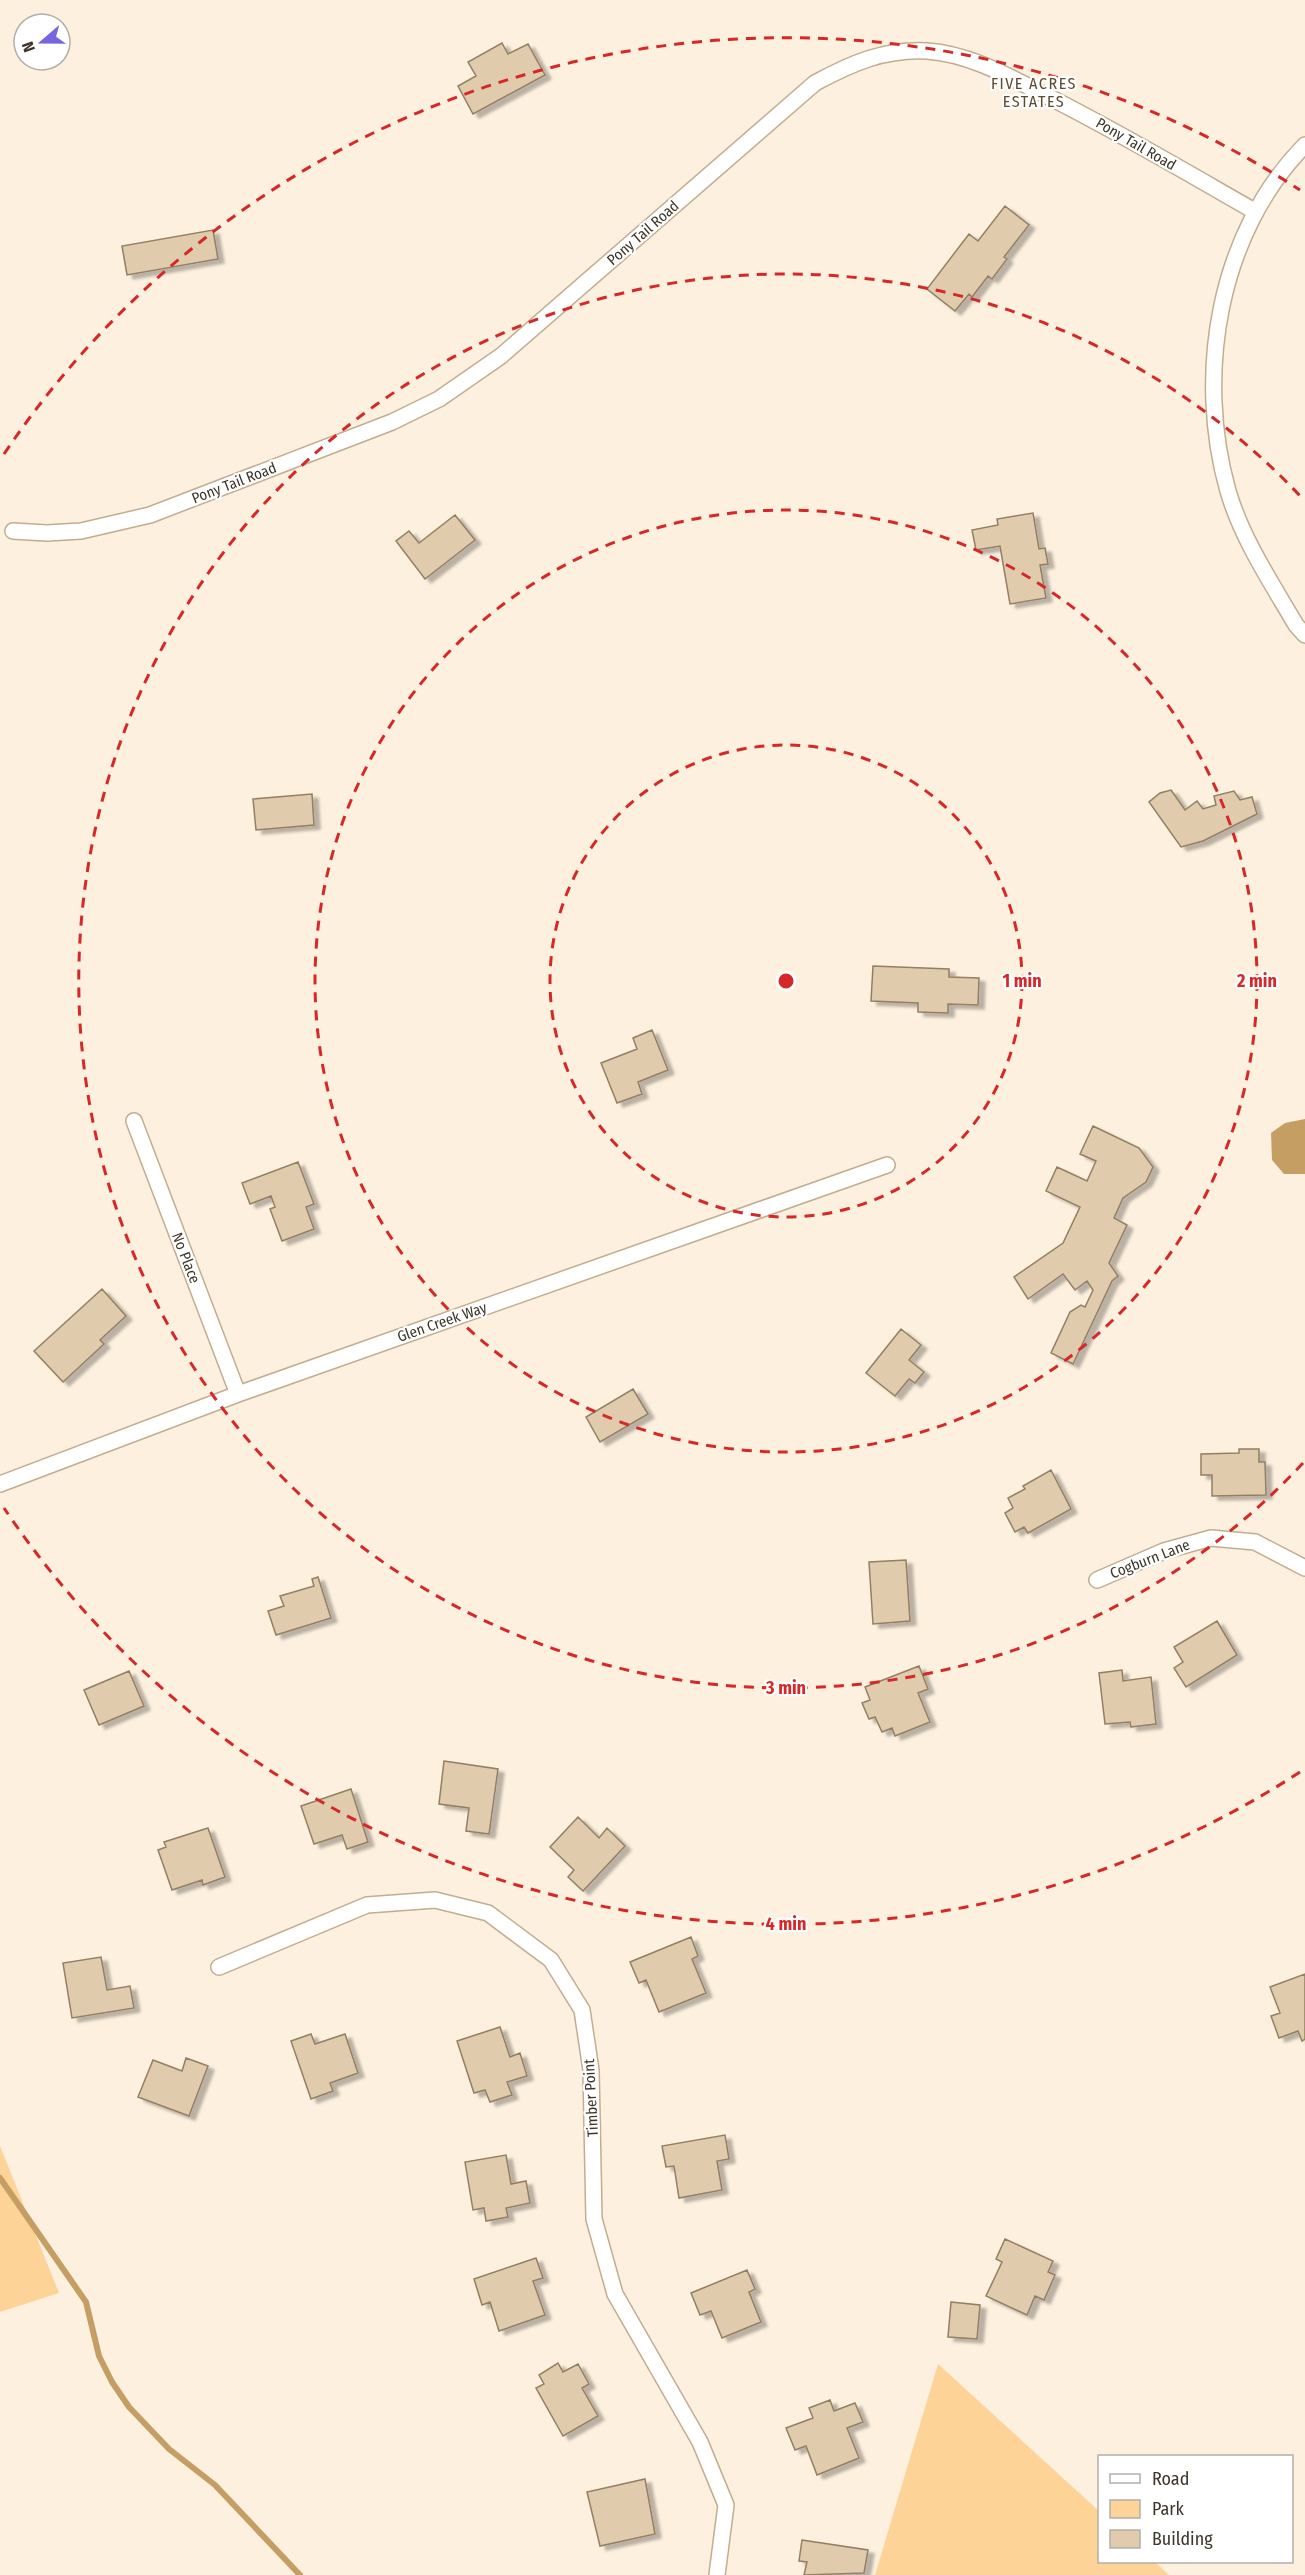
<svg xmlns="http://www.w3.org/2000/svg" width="1305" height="2575" font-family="'Fira Sans Condensed',sans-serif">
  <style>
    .green { fill: #fdd398 }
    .water { fill: #c59e64 }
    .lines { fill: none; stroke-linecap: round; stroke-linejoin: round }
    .stream { stroke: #c59e64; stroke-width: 6 }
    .building { fill: #e0cbad; stroke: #937f63; stroke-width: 1.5; filter: url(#shadow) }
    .street-casing { stroke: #c2ad90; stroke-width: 18 }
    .street { stroke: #fff; stroke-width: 15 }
    .ring { fill: none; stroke: #d62828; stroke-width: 3; stroke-dasharray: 10 8 }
    .labels { text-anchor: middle; stroke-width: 4.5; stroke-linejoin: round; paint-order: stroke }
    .street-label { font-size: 15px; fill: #3e362a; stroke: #fff }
    .neighbourhood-label { font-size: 16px; letter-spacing: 1.5px; fill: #5d4b31; stroke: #fff }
    .centre { fill: #d62828; stroke: #fff; stroke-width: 3 }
    .ring-label { font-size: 18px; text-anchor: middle; font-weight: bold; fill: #d62828; stroke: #fff; stroke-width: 4.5; stroke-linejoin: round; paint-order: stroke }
  </style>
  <defs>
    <filter id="shadow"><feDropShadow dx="6" dy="4" stdDeviation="1.5" flood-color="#0004"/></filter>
  </defs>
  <rect width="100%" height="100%" fill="#fdf0de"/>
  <path class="green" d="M0 2146 59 2293 0 2312Z
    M938 2364 1099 2511 1100 2562H1155L1169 2575H875Z"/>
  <path class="water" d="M1305 1119V1174H1284L1272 1160 1271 1133 1285 1123Z"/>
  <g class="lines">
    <path class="stream" d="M0 2178 86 2302 99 2356 112 2382 129 2407 169 2449 215 2485 300 2575"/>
  </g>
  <path class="building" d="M502 43 508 54 528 44 545 75 473 114 458 86 476 76 468 62Z
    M1005 206 1029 225 1004 257 1007 259 992 279 988 276 972 297 969 294 955 311 927 289 969 234 978 241Z
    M213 230 218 259 127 275 122 246Z
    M1033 513 1039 549 1045 548 1048 564 1040 565 1046 598 1010 604 1000 546 976 550 972 530 998 525 997 519Z
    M455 515 475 540 425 579 396 541 409 531 419 543Z
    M1171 790 1185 810 1197 801 1203 809 1216 805 1214 796 1234 791 1240 800 1252 797 1257 814 1203 841 1181 847 1149 802 1160 793Z
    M312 794 314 825 256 830 253 799Z
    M873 966 949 969V977L979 978 978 1005 948 1004V1013L918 1012V1003L871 1001Z
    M652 1030 668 1070 638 1082 642 1094 617 1103 601 1063 637 1049 633 1038Z
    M1093 1126 1139 1148 1153 1167 1146 1182 1123 1198 1114 1218 1127 1225 1109 1263 1118 1276 1112 1281 1073 1364 1051 1353 1070 1312 1081 1305 1085 1307 1093 1290 1087 1281 1075 1290 1063 1274 1028 1299 1014 1277 1063 1243 1080 1207 1046 1191 1057 1167 1087 1181 1096 1161 1080 1154Z
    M298 1162 314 1204 306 1207 314 1229 282 1241 270 1209 275 1207 271 1196 250 1204 242 1183Z
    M102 1289 126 1316 100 1340 104 1344 63 1382 34 1351Z
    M901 1329 921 1345 909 1360 924 1372 915 1383 909 1379 895 1396 866 1373Z
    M633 1389 648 1414 600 1442 586 1417Z
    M1239 1449H1259V1462H1265L1266 1495 1212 1496V1475H1201V1454L1239 1453Z
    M1051 1470 1071 1509 1028 1533 1024 1527 1015 1532 1005 1513 1013 1508 1008 1498 1025 1489 1023 1486Z
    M906 1560 910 1621 873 1624 869 1562Z
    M318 1577 331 1618 276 1635 268 1611 284 1606 280 1596 314 1586 312 1579Z
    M1217 1621 1237 1655 1186 1687 1174 1668 1183 1662 1174 1647Z
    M919 1666 928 1689 918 1693 930 1722 895 1736 892 1728 882 1732 875 1717 869 1719 862 1703 870 1700 865 1687Z
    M1122 1670 1123 1681 1151 1677 1156 1724 1131 1727 1130 1722 1105 1724 1099 1673Z
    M129 1671 144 1706 99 1725 84 1690Z
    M444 1761 498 1769 489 1834 466 1831 469 1808 439 1804Z
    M351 1789 368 1842 347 1849 342 1835 314 1844 301 1806Z
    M578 1817 599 1838 607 1828 625 1846 583 1891 568 1877 574 1870 550 1847Z
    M208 1828 225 1877 203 1885 202 1880 172 1890 158 1850 166 1847 164 1842Z
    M691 1937 698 1956 692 1959 706 1993 659 2012 646 1980 639 1983 630 1962Z
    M101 1957 107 1990 130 1986 134 2008 72 2018 63 1963Z
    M1305 1974V2039L1302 2041 1298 2031 1279 2038 1271 2016 1280 2013 1270 1987Z
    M500 2027 510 2057 520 2053 527 2076 507 2082 512 2095 490 2102 485 2090 474 2093 457 2041Z
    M311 2034 315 2044 345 2034 358 2073 330 2083 333 2091 311 2099 291 2041Z
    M186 2058 208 2066 189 2116 138 2097 153 2060 182 2071Z
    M725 2135 729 2159 717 2161 722 2190 679 2198 674 2166 666 2167 662 2146Z
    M506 2155 511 2184 526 2181 530 2203 506 2208 508 2217 486 2221 484 2208 473 2210 465 2162Z
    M1005 2239 1053 2261 1048 2272 1055 2275 1044 2300 1035 2296 1027 2315 986 2296 1002 2262 996 2259Z
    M536 2258 543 2278 533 2281 545 2315 499 2331 490 2302 482 2305 474 2279Z
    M747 2270 755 2289 749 2292 761 2322 722 2338 711 2311 700 2315 691 2293Z
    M951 2302 980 2305 977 2339 948 2337Z
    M558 2363 563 2372 578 2364 589 2384 582 2388 598 2416 563 2436 536 2388 544 2384 539 2375Z
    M830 2400 834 2411 855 2403 863 2422 847 2428 859 2458 817 2475 806 2446 795 2450 786 2428 813 2418 809 2408Z
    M645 2479 655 2534 600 2546 587 2492Z
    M802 2540 868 2550 864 2573 804 2575 807 2562 799 2561Z"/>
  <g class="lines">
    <defs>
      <path id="street" d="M1305 145C1218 233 1195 375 1228 491 1242 539 1271 582 1296 625L1305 635
        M13 531 47 533 81 531 150 515 392 422 439 399 501 356 815 83C852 63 884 49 927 51 970 54 1008 76 1045 95 1117 131 1186 172 1256 212
        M134 1121 238 1394
        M0 1484 238 1394 887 1165
        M1097 1580 1164 1551 1211 1538 1255 1542 1305 1568
        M219 1967 367 1905 435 1900 488 1913 551 1960 582 2010 591 2070 594 2219 615 2294 700 2442 726 2505 717 2575"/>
    </defs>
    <use href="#street" class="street-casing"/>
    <use href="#street" class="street"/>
  </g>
  <g class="ring">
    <circle cx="786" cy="981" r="236"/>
    <circle cx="786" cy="981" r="471"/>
    <path d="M1303 1463A707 707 0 1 1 1303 499"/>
    <path d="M1300 1772A943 943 0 0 1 4 1508M4 454A943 943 0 0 1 1300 190"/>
  </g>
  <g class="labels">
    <g class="street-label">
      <text transform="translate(1136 144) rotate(30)" y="5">Pony Tail Road</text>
      <text transform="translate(643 233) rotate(-41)" y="5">Pony Tail Road</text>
      <text transform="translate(234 483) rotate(-21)" y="5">Pony Tail Road</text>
      <text transform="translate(186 1258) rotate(69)" y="5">No Place</text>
      <text transform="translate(442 1322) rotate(-19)" y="5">Glen Creek Way</text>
      <text transform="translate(1150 1559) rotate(-21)" y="5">Cogburn Lane</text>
      <text transform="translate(591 2098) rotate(-93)" y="5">Timber Point</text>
    </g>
    <g class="neighbourhood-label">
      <text x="1034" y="89">FIVE ACRES<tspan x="1034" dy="18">ESTATES</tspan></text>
    </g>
  </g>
  <circle cx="786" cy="981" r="9" class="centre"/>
  <g class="ring-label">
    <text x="1022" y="987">1 min</text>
    <text x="1257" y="987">2 min</text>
    <text x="786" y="1694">3 min</text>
    <text x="786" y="1930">4 min</text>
  </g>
  <rect x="1098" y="2455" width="195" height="108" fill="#ffffff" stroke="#b2afaa" stroke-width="1.5"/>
  <rect x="1110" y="2474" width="30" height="9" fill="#ffffff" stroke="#b2afaa" stroke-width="1.5"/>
  <text x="1152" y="2485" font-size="18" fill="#3e362a">Road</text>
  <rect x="1110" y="2500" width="30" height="18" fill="#fdd398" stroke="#b2afaa" stroke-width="1.5"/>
  <text x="1152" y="2515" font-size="18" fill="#3e362a">Park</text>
  <rect x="1110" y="2530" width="30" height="18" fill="#e0cbad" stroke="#b2afaa" stroke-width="1.5"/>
  <text x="1152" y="2545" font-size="18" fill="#3e362a">Building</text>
  <g transform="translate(42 42) rotate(250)"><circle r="28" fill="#ffffff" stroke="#b2afaa" stroke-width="1.5"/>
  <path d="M0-4.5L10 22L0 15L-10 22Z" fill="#7765e0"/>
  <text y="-9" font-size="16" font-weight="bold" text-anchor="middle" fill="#3e362a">N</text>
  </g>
</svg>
